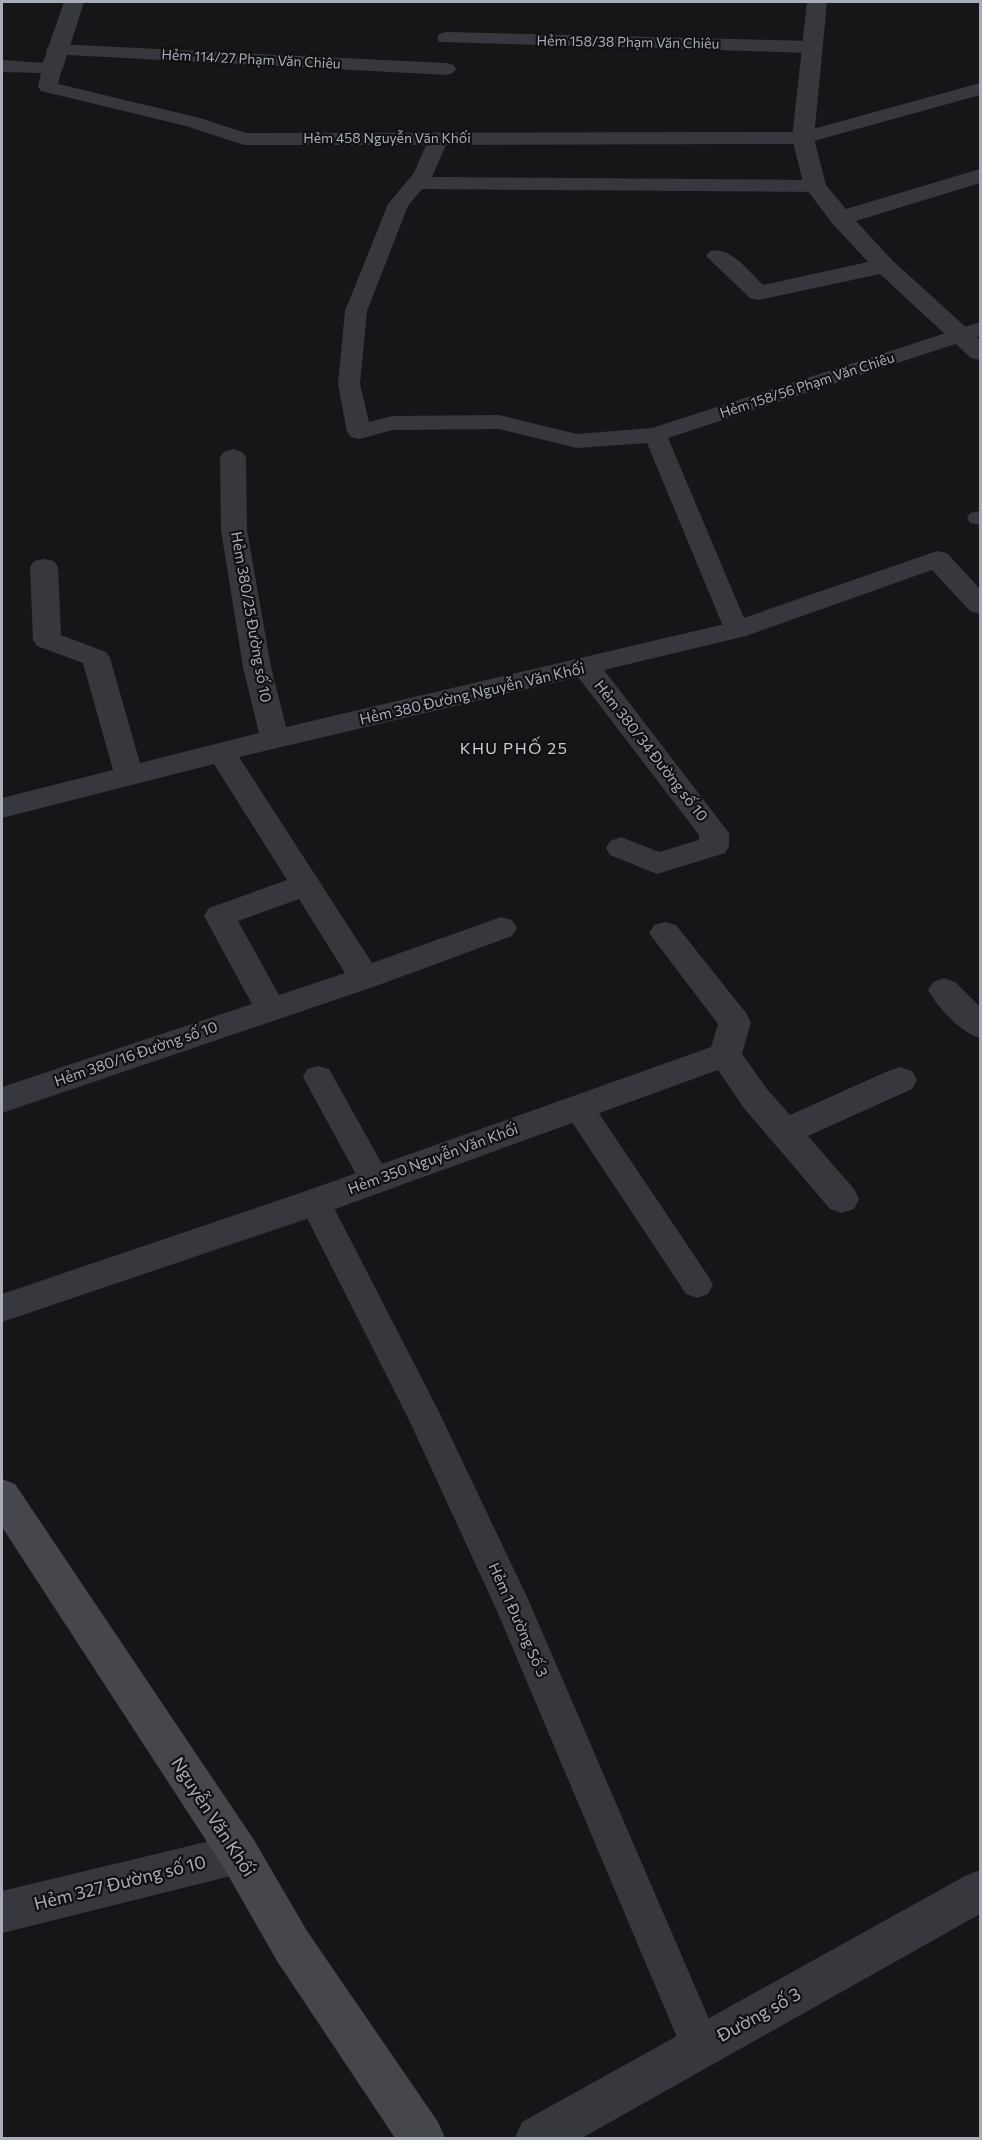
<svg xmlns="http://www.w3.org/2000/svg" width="982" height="2140" font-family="Commissioner,sans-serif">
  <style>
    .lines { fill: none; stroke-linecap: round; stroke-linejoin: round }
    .lane { fill: #37383d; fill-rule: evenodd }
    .street { fill: #37383d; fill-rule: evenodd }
    .secondary { fill: #45474d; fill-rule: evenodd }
    .labels { text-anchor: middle; stroke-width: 4.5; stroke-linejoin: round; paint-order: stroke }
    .far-street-label { font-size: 14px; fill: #a8adb8; stroke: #111113 }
    .street-label { font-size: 15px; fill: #a8adb8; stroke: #111113 }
    .neighbourhood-label { font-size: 16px; letter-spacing: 1.5px; fill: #c9ccd4; stroke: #111113 }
    .near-street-label { font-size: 18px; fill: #a8adb8; stroke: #111113 }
  </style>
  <rect width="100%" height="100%" fill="#161618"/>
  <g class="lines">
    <path class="lane" d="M446 32 811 41 818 43 821 47 818 51 811 53 439 42 437 38 439 34Z
      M56 44 446 63 453 65 456 69 453 73 446 75 49 54 46 50 49 46Z
      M2 60 59 64 62 68 58 84 200 118 246 133 802 132 980 83V95L803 144 446 145 432 177 815 180 822 182 825 186 822 190 815 192 422 189 408 206 367 311 360 384 369 422 392 416 499 415 577 434 652 428 980 322V336L668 438 749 630 745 636 736 638 727 636 647 443 577 448 499 429 393 430 359 439 351 437 347 432 338 384 345 311 388 204 414 173 426 145H244L186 126 41 91 38 87 41 73 2 72Z
      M980 511V525L970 523 967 518 970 513Z
      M318 1066 329 1069 386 1171 391 1180 386 1189 375 1192 364 1189 303 1077 307 1069Z
      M579 1096 590 1100 708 1276 713 1285 708 1294 697 1298 686 1294 568 1116 564 1108 568 1100Z
      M315 1190 326 1193 331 1202 437 1408 528 1599 721 2047 715 2061 701 2067 687 2061 497 1611 410 1422 299 1202 304 1193Z"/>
    <path class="street" d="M64 2H84L63 68 60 73 52 74 44 73 41 68Z
      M807 2H827L814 138 826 185 846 209 980 169V183L856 221 893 261 980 340V360L971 358 880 274 758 300 750 298 706 256 710 251C731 246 748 271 763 285L868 262 832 223 804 186 792 138Z
      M233 449 242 452 246 457 247 530 271 667 286 727 729 623 937 551 947 553 980 589V614L970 611 932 570 746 636 604 670 729 833V846L725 853 657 874 610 855 606 848 610 841 621 837 659 852 699 840V835L578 677 239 757 372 963 501 917 512 920 517 928 512 936 376 986 2 1113V1087L252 1004 204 916 209 908 287 880 214 764 2 818V798L113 770 83 663 37 646 33 640 30 567 34 561 44 559 54 561 58 567 61 635 106 652 110 658 140 763 259 733 243 667 221 530 220 457 224 452ZM299 899 345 973 279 995 238 921Z
      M665 922 676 925 746 1013 751 1022 742 1054 767 1089 790 1115 888 1071 900 1067 912 1071 917 1080 912 1089 808 1136 854 1189 859 1199 854 1209 842 1213 830 1209 743 1107 718 1070 327 1212 2 1322V1294L303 1192 711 1047 718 1024 649 933 654 925Z
      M944 978 955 982 980 1007V1038C961 1033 938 1008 928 990L933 982Z
      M239 1834 254 1840 260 1854 254 1868 239 1874 2 1933V1891Z
      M980 1870V1914L582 2138H515L522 2122 965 1876Z"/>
    <path class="secondary" d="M2 1479 15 1484 254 1840 307 1931 438 2122 445 2138H395L277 1961 224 1868 2 1527Z"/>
  </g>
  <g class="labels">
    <g class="far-street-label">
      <text transform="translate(628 42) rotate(1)" y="5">Hẻm 158/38 Phạm Văn Chiêu</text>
      <text transform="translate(251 59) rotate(3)" y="5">Hẻm 114/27 Phạm Văn Chiêu</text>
      <text x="387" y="143">Hẻm 458 Nguyễn Văn Khối</text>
      <text transform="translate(807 385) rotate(-18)" y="5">Hẻm 158/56 Phạm Văn Chiêu</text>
    </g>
    <g class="street-label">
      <text transform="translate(251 617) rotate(80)" y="5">Hẻm 380/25 Đường số 10</text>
      <text transform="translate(472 694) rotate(-13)" y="5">Hẻm 380 Đường Nguyễn Văn Khối</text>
      <text transform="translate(651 751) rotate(52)" y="5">Hẻm 380/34 Đường số 10</text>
      <text transform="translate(136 1054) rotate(-19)" y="5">Hẻm 380/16 Đường số 10</text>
      <text transform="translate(433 1159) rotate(-20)" y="5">Hẻm 350 Nguyễn Văn Khối</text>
      <text transform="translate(518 1620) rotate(66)" y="5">Hẻm 1 Đường Số 3</text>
    </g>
    <g class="neighbourhood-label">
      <text x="514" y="754">KHU PHỐ 25</text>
    </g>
    <g class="near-street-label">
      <text transform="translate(213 1817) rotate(57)" y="6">Nguyễn Văn Khối</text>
      <text transform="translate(120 1883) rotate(-14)" y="6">Hẻm 327 Đường số 10</text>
      <text transform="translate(759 2015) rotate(-29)" y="6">Đường số 3</text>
    </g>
  </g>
  <rect width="982" height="2140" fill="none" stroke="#a8adb8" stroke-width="6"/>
</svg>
